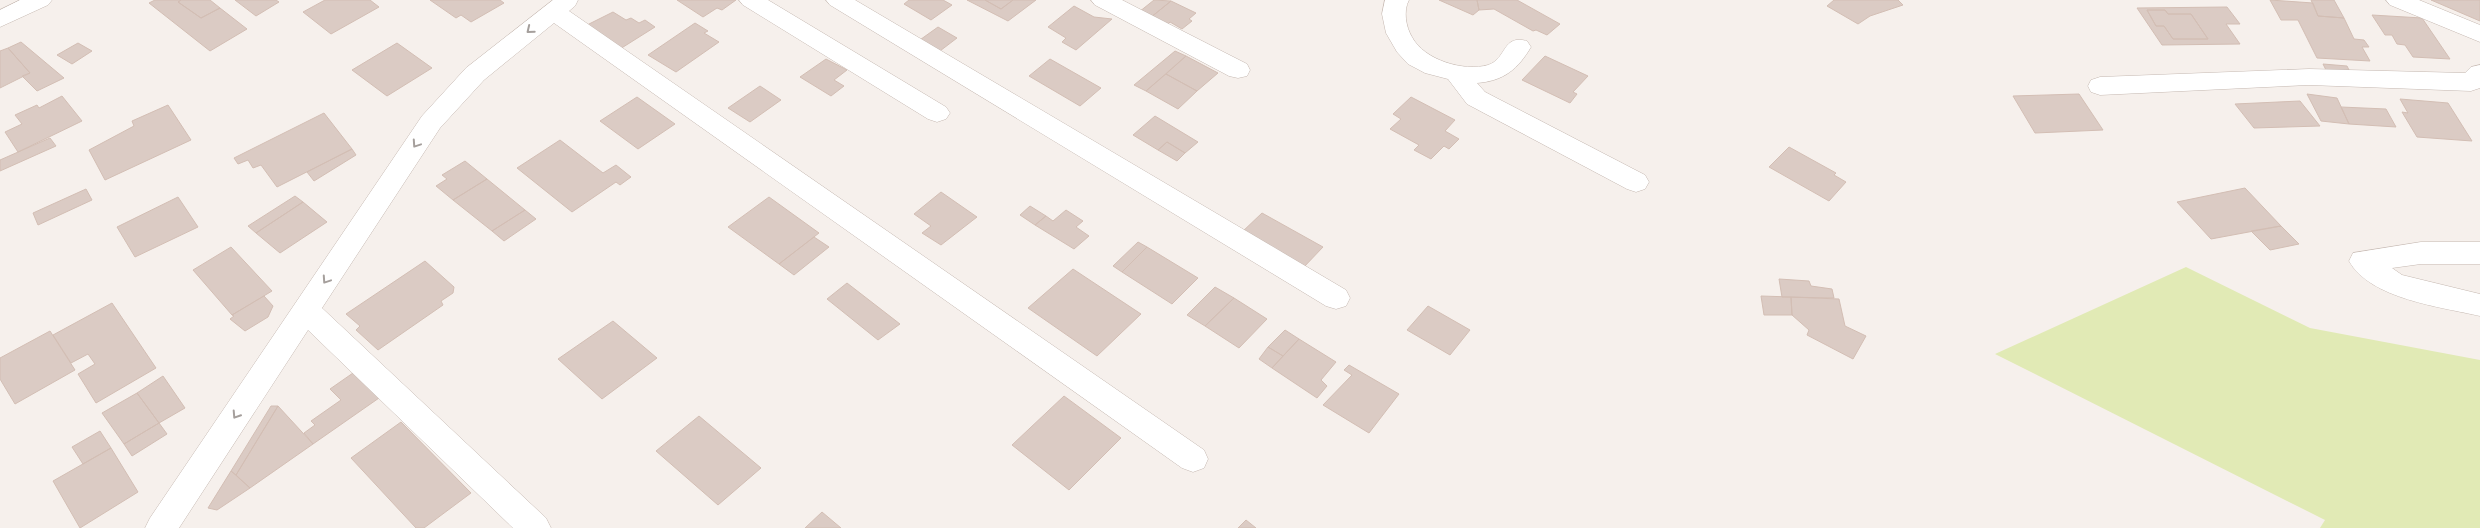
<svg xmlns="http://www.w3.org/2000/svg" width="2480" height="528" font-family="Jost,sans-serif">
  <style>
    .green { fill: #e1eab5 }
    .building { fill: #dbcbc4; stroke: #d3beb4; fill-rule: evenodd }
    .lines { fill: none; stroke-linecap: round; stroke-linejoin: round }
    .street-casing { stroke: #c5b8b1; stroke-width: 1 }
    .street { fill: #fff; fill-rule: evenodd }
    .oneway { stroke: #a59f9c }
  </style>
  <rect width="100%" height="100%" fill="#f6f0ec"/>
  <path class="green" d="M2186 267 2310 328 2480 360V528H2320L2325 520 1995 354Z"/>
  <path class="building" d="M155 0H181L178 2 201 18 220 8 247 29 210 51 149 3Z
    M181 0H210L220 8 201 18 178 2Z
    M235 0H276L279 2 256 16Z
    M325 0H370L379 7 331 34 303 12Z
    M430 0H500L504 3 471 22 461 15 456 18Z
    M677 0H736L722 10 717 8 703 17Z
    M909 0H943L952 5 931 20 904 4Z
    M967 0H985L1001 9 1013 0H1036L1008 21Z
    M985 0H1013L1001 9Z
    M1154 0 1171 1 1150 18 1139 12Z
    M1439 0H1477L1479 10 1473 15Z
    M1477 0H1517L1560 24 1547 35 1536 30 1533 31 1494 9 1479 10Z
    M1834 0H1898L1903 5 1870 16 1858 24 1827 6Z
    M2270 0 2313 3 2318 16 2344 18 2354 39 2364 40 2369 47H2362L2370 61 2317 58 2298 20H2281Z
    M2311 0H2334L2344 18 2318 16Z
    M2431 0H2480V21Z
    M1171 1 1196 13 1189 19 1192 21 1182 29 1170 22 1166 26 1150 18Z
    M1074 6 1094 17 1112 19 1076 50 1062 42 1066 38 1048 27Z
    M2227 7 2240 24H2226L2240 44 2162 45 2137 8ZM2147 10H2165L2168 14H2191L2208 39H2173L2164 26H2156Z
    M2147 10H2165L2168 14H2191L2208 39H2173L2164 26H2156Z
    M613 12 626 20 631 18 639 23 645 20 655 27 620 49 585 26Z
    M2372 15 2422 18 2450 59 2413 57 2405 45 2397 44 2392 35H2385Z
    M695 23 708 31 704 33 719 42 676 72 648 55Z
    M938 27 957 38 936 54 917 42Z
    M21 42 64 78 37 91 22 76 30 73 8 48Z
    M78 43 92 51 72 64 57 55Z
    M397 43 432 68 387 96 352 70Z
    M8 48 30 73 0 88V51Z
    M1175 51 1186 56 1146 91 1134 85Z
    M1186 56 1218 73 1197 91 1166 74Z
    M1545 56 1588 76 1573 92 1577 94 1570 103 1522 80Z
    M826 59 847 70 834 80 844 86 831 96 800 77Z
    M1050 59 1101 88 1080 106 1029 76Z
    M2323 64 2347 66 2352 76 2328 74Z
    M1166 74 1197 91 1178 109 1146 91Z
    M760 86 781 100 750 122 728 108Z
    M2079 94 2103 130 2035 133 2013 96Z
    M2307 94 2337 98 2349 124 2321 121Z
    M62 96 82 121 18 152 5 132 22 124 15 115 37 105 39 108Z
    M637 97 675 124 638 149 600 121Z
    M1411 97 1455 120 1445 131 1459 139 1449 149 1444 146 1431 159 1414 150 1419 145 1390 129 1401 119 1393 114Z
    M2400 99 2448 103 2472 141 2417 137 2402 112 2408 113Z
    M2300 101 2320 126 2254 128 2235 104Z
    M168 105 191 140 105 180 89 150 134 126 132 121Z
    M2341 107 2386 109 2396 127 2349 124Z
    M324 113 352 149 277 187 261 165 253 168 248 160 238 164 234 158Z
    M1155 116 1198 142 1185 153 1167 142 1158 150 1133 135Z
    M50 138 56 146 0 171V160Z
    M560 140 603 173 616 165 631 177 620 185 616 182 572 212 517 168Z
    M1167 142 1185 153 1177 161 1158 150Z
    M1789 147 1836 173 1834 175 1846 182 1829 201 1769 167Z
    M352 149 356 155 314 181 307 172Z
    M465 161 487 179 453 200 436 186 447 179 442 175Z
    M487 179 525 210 492 231 453 200Z
    M2245 188 2281 226 2211 239 2177 202Z
    M86 189 92 200 38 225 33 213Z
    M941 192 977 217 941 245 922 233 931 226 914 214Z
    M295 196 303 202 256 233 248 226Z
    M178 197 198 227 135 257 117 227Z
    M769 197 819 233 779 264 728 227Z
    M303 202 327 222 280 253 256 233Z
    M1030 206 1046 216 1035 225 1020 215Z
    M525 210 536 219 504 241 492 231Z
    M1066 210 1083 221 1076 227 1089 236 1074 249 1035 225 1046 216 1053 221Z
    M1262 213 1323 247 1303 268 1241 233Z
    M2281 226 2299 244 2270 250 2251 231Z
    M814 237 829 247 794 275 779 264Z
    M1138 242 1147 247 1122 272 1113 266Z
    M231 247 272 291 232 315 193 270Z
    M1147 247 1198 278 1172 304 1122 272Z
    M425 261 454 287 453 293 441 301 443 305 378 350 356 330 360 326 346 314Z
    M1073 269 1141 314 1097 356 1028 308Z
    M1779 279 1809 281 1811 286 1832 289 1834 298 1782 297Z
    M847 283 900 324 878 340 827 299Z
    M1215 287 1234 298 1205 326 1187 315Z
    M264 296 273 306 268 317 245 331 230 319 234 316 232 315Z
    M1761 296 1791 297 1792 315H1764Z
    M1791 297 1839 299 1845 326 1866 336 1853 359 1807 335 1809 330 1792 315Z
    M1234 298 1267 319 1239 348 1205 326Z
    M112 303 156 368 96 403 78 374 95 364 88 354 71 363 53 335Z
    M1428 306 1470 330 1450 355 1407 330Z
    M613 321 657 358 602 399 558 359Z
    M1285 330 1299 339 1283 356 1268 347Z
    M50 331 75 370 15 404 0 379V358Z
    M1299 339 1336 362 1321 380 1327 386 1317 398 1272 368Z
    M1268 347 1283 356 1272 368 1259 359Z
    M1349 365 1399 394 1369 433 1323 405 1352 375 1344 370Z
    M353 373 379 398 313 444 304 433 315 425 311 421 341 400 330 389Z
    M163 376 185 408 159 423 137 393Z
    M137 393 159 423 124 444 102 413Z
    M1064 396 1121 438 1069 490 1012 445Z
    M271 406H278L236 475 231 471Z
    M278 406 313 444 250 488 236 475Z
    M699 416 761 468 718 505 656 451Z
    M401 422 471 493 424 528H416L351 458Z
    M159 423 167 434 132 456 124 444Z
    M100 431 111 448 83 464 72 447Z
    M111 448 138 492 80 528 53 481Z
    M231 471 250 488 217 510 208 508Z
    M822 512 841 528H805Z
    M1246 520 1256 528H1238Z"/>
  <g class="lines">
    <defs>
      <path id="street" d="M20 0H52L48 5 0 27V10Z
        M553 0H578L575 6 569 11 1204 450 1208 459 1204 468 1193 472 1182 468 554 23 484 80 440 128 322 308 546 518 551 528H513L308 330 179 528H145L150 518 422 116 466 68Z
        M739 0H768L946 107 950 113 946 119 937 122 928 119 743 5Z
        M826 0H855L1346 290 1350 298 1346 306 1336 309 1326 306 830 5Z
        M1091 0H1122L1247 64 1250 70 1247 76 1238 78 1229 76 1095 5Z
        M1385 0H1409C1403 11 1406 27 1412 37 1424 60 1464 72 1488 65 1507 59 1502 34 1527 41L1531 47C1518 69 1504 81 1477 83L1485 92 1645 175 1649 182 1645 189 1636 192 1627 189 1467 104 1448 79 1425 73 1408 64 1397 52 1386 33 1382 14Z
        M2386 0H2419L2480 25V42L2390 5Z
        M2480 65V88L2471 91 2309 85 2100 95 2091 92 2088 86 2091 80 2100 77 2309 69 2465 73 2471 67Z
        M2421 242H2480V264H2421L2392 268 2402 275 2480 294V316C2441 307 2370 299 2349 261L2353 253Z"/>
    </defs>
    <use href="#street" class="street-casing"/>
    <use href="#street" class="street"/>
  </g>
  <defs><path id="oneway-chevron" d="M-2-3.5L2.5 0L-2 3.5" fill="none" stroke-width="1.6" stroke-linecap="round" stroke-linejoin="round" transform="scale(1.25)"/></defs>
  <g class="oneway">
    <use href="#oneway-chevron" transform="translate(530 30) rotate(141)"/>
    <use href="#oneway-chevron" transform="translate(416 144) rotate(124)"/>
    <use href="#oneway-chevron" transform="translate(326 280) rotate(124)"/>
    <use href="#oneway-chevron" transform="translate(236 415) rotate(123)"/>
  </g>
</svg>
